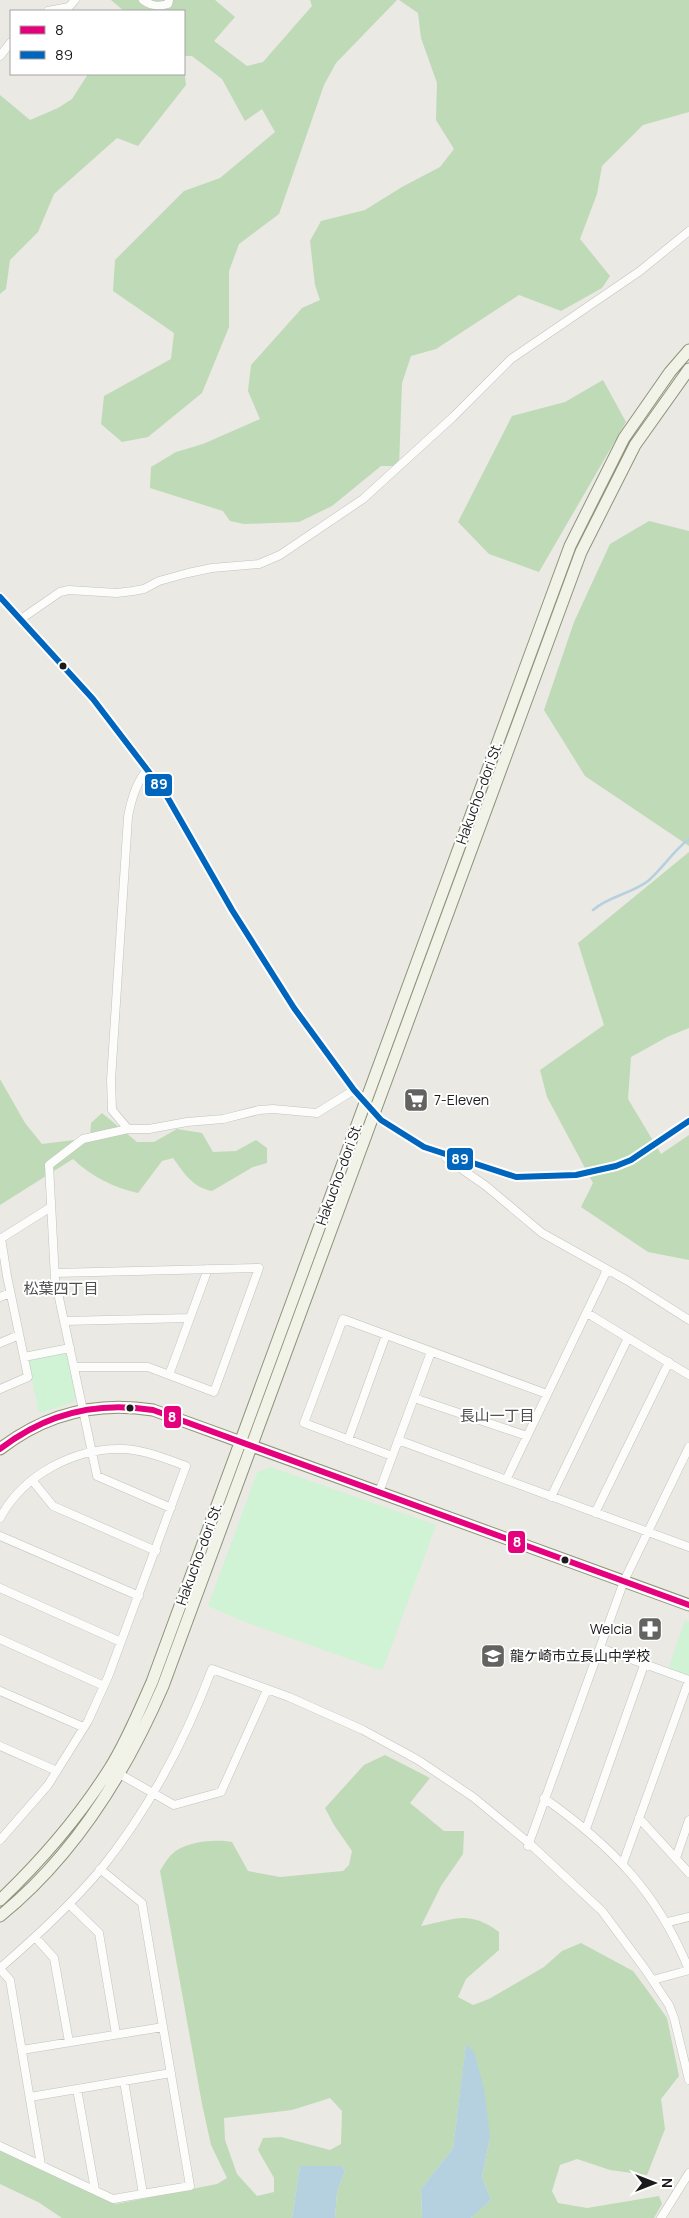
<svg xmlns="http://www.w3.org/2000/svg" width="689" height="2218" font-family="Manrope,'Noto Sans JP',sans-serif">
  <style>
    .forest { fill: #bfdab7; fill-rule: evenodd }
    .park { fill: #cff3d4 }
    .water { fill: #b5d0df }
    .lines { fill: none; stroke-linecap: round; stroke-linejoin: round }
    .stream { stroke: #b5d0df; stroke-width: 2.5 }
    .street-casing { stroke: #c2c2bf; stroke-width: 9 }
    .secondary-casing { stroke: #8f937b; stroke-width: 13 }
    .street { stroke: #fcfcfb; stroke-width: 8 }
    .secondary { stroke: #f1f2e8; stroke-width: 11 }
    .bus-1-casing { stroke: #fff; stroke-width: 10 }
    .bus-2-casing { stroke: #fff; stroke-width: 10 }
    .bus-1 { stroke: #e5007d; stroke-width: 6 }
    .bus-2 { stroke: #0065bd; stroke-width: 6 }
    .bus-dot { fill: #1b1b1b; stroke: #fff; stroke-width: 2 }
    .labels { text-anchor: middle; stroke-width: 4; stroke-linejoin: round; paint-order: stroke }
    .street-label { font-size: 14px; fill: #1b1b1b; stroke: #fff }
    .poi-label { font-size: 14px; fill: #1b1b1b; stroke: #fff; text-anchor: start }
    .neighbourhood-label { font-size: 15px; fill: #4e4e4e; stroke: #fff }
    .line-badge { stroke: #fff; stroke-width: 2 }
    .badge-label { font-size: 14px; text-anchor: middle; font-weight: bold; fill: #fff }
  </style>
  <rect width="100%" height="100%" fill="#eae9e3"/>
  <path class="forest" d="M111 0H215L235 17 214 41 247 66 263 62 312 6 310 0H397L336 63 324 85 279 214 239 244 229 271V327L202 393 148 437 122 442 101 424 104 396 171 359 174 333 113 291 115 260 184 191 220 178 275 132 262 109 245 121 222 79 192 56H184V11H124Z
    M399 0H689V112L643 125 602 166 597 194 580 239 610 276 602 288 561 311 519 295 436 349 411 356 402 383 399 466H381L332 506 299 522 244 524 230 521 223 511 150 488 151 467 176 452 203 444 260 419 248 391 251 365 302 308 320 300 315 285 310 241 321 221 365 210 402 187 440 167 454 149 436 120 437 83 421 38 418 13Z
    M184 68 186 85 138 146 117 138 54 194 38 232 10 260 6 289 0 294V95L30 120 58 108 72 99 88 74H184Z
    M603 380 626 422 539 572 489 554 458 522 512 416 565 402Z
    M649 521 689 531V846L585 776 544 710 574 622 610 544Z
    M689 852V1028L667 1037 631 1057 628 1099 661 1154 689 1135V1260L648 1252 581 1207 593 1183 547 1097 540 1070 604 1025 578 943Z
    M0 1079 25 1123 42 1144 90 1138 91 1123 102 1113 137 1142H154L177 1129 202 1133 213 1152 236 1151 256 1140 267 1148V1163L253 1167 212 1191C192 1187 185 1174 173 1158L162 1161 138 1193C114 1188 91 1176 73 1159L0 1205Z
    M385 1755 430 1778 410 1803 444 1831H464L463 1854 441 1886 421 1926C454 1920 468 1909 499 1932V1950L466 1979 458 1997 473 2005 489 1999 544 1967 562 1951 581 1943 633 1971 645 1987 667 2018 679 2076 661 2099 665 2129 647 2175 610 2170 577 2159 560 2165 552 2191 558 2203 587 2208 659 2196 662 2204 654 2218H471L491 2200 482 2177 490 2137 466 2045 453 2148 421 2189 422 2218H335L337 2192 345 2171 341 2166H300L292 2218H62L38 2202 0 2184V2146L116 2204 217 2184 227 2178 211 2145 202 2104 160 1871C163 1866 167 1859 171 1855 185 1841 214 1839 232 1842L248 1871 280 1877 343 1871 349 1865 352 1851 334 1825 325 1808 364 1765ZM330 2098 342 2111 341 2144 330 2150 281 2137 263 2138 258 2150 274 2178V2192L257 2196 237 2174 225 2140 224 2118 292 2110Z"/>
  <path class="park" d="M63 1352 67 1355 76 1398 73 1402 41 1413 39 1412 28 1362 31 1359Z
    M270 1467 436 1525 383 1669 380 1670 243 1621 208 1606 257 1473Z
    M685 1620 689 1622V1677L668 1670Z"/>
  <path class="water" d="M466 2044 474 2052 484 2089 490 2137 482 2177 491 2200 471 2218H422L421 2189 453 2148Z
    M300 2166H341L345 2171 337 2192 335 2218H292Z"/>
  <g class="lines">
    <path class="stream" d="M593 910C609 896 631 894 648 881 663 868 673 851 689 839"/>
    <defs>
      <path id="street" d="M143 0C151 6 158 7 168 4L169 0
        M48 11 69 7 75 0
        M0 56 11 42
        M0 597 93 699 165 793 232 910 294 1008 354 1090 381 1120 424 1147 516 1177 576 1175 616 1166 631 1160 689 1121
        M21 619 60 592 69 590 117 593 133 591 144 589 159 581 188 573 212 568 259 564 280 555 363 499 453 417 511 359 640 271 689 231
        M148 769C136 782 131 800 128 817L111 1080 112 1110 128 1129H149L187 1122 223 1119 259 1110 273 1109 317 1113 354 1090
        M128 1129 83 1139 49 1165 55 1279 97 1476 171 1508
        M446 1158 486 1186 542 1233 628 1281 689 1320
        M0 1239 51 1207
        M55 1273 259 1268 214 1392 148 1367H74
        M0 1297 10 1293
        M587 1313 689 1375
        M64 1321 190 1318
        M0 1343 19 1335
        M24 1357 70 1348
        M169 1375 208 1269
        M0 1389 28 1377 7 1276 1 1238
        M414 1398 527 1436
        M348 1440 386 1335
        M398 1440 689 1547
        M392 1456 304 1423 343 1319 547 1394
        M32 1480 53 1506 156 1551
        M506 1480 607 1270
        M379 1492 431 1352
        M551 1497 628 1338
        M595 1513 669 1362
        M0 1518C23 1475 75 1447 124 1449 145 1450 166 1459 186 1466L108 1677 88 1721 48 1785 0 1840
        M0 1536 139 1596
        M0 1588 121 1642
        M0 1639 104 1686
        M600 1648 689 1680
        M0 1691 83 1727
        M0 1746 57 1771
        M116 1772 174 1805 221 1792 267 1690
        M544 1798C612 1846 658 1893 689 1970L653 1980
        M639 1818 689 1873
        M586 1829 644 1665
        M528 1846 624 1581 689 1447
        M676 1858 689 1820
        M623 1863 689 1680
        M69 1904 99 1933 116 2034
        M668 1922 689 1917
        M35 1937 54 1958 69 2042
        M0 1968C36 1937 71 1905 101 1869 149 1809 185 1741 212 1669L289 1697 363 1730 418 1760 473 1797 529 1843 602 1911 645 1969 669 2005 674 2018 689 2080
        M0 1969 10 1980 41 2165
        M22 2050 163 2027
        M124 2081 143 2194
        M77 2089 95 2190
        M30 2097 171 2073
        M0 2146 113 2199 190 2186 142 1903 100 1869
        M661 2218 689 2173"/>
      <path id="secondary" d="M0 1449C45 1414 97 1401 153 1410L689 1605
        M0 1900C42 1860 79 1817 110 1768 127 1741 139 1711 152 1682L570 546 624 438 670 372 689 350
        M0 1916C74 1856 126 1772 163 1686L581 552 635 445 689 369"/>
    </defs>
    <use href="#street" class="street-casing"/>
    <use href="#secondary" class="secondary-casing"/>
    <use href="#street" class="street"/>
    <use href="#secondary" class="secondary"/>
    <defs>
      <path id="bus-1" d="M0 1449C45 1414 97 1401 153 1410L689 1605"/>
      <path id="bus-2" d="M0 597 93 699 165 793 232 910 294 1008 354 1090 381 1120 424 1147 516 1177 576 1175 616 1166 631 1160 689 1121"/>
    </defs>
    <use href="#bus-1" class="bus-1-casing"/>
    <use href="#bus-2" class="bus-2-casing"/>
    <use href="#bus-1" class="bus-1"/>
    <use href="#bus-2" class="bus-2"/>
  </g>
  <defs>
    <symbol id="supermarket-square" viewBox="-11 -11 22 22"><rect x="-9" y="-9" width="18" height="18" rx="4" fill="#636361" stroke="#fff"/><path d="M-6-5.5h2.5l.6 2H6L4.5 2H-2.5L-4.4-4H-6ZM-1.5 3.2a1.3 1.3 0 1 0 .1 0ZM3 3.2a1.3 1.3 0 1 0 .1 0Z" fill="#fff"/></symbol>
    <symbol id="pharmacy-square" viewBox="-11 -11 22 22"><rect x="-9" y="-9" width="18" height="18" rx="4" fill="#636361" stroke="#fff"/><path d="M-2-6h4v4h4v4h-4v4h-4v-4h-4v-4h4Z" fill="#fff"/></symbol>
    <symbol id="school-square" viewBox="-11 -11 22 22"><rect x="-9" y="-9" width="18" height="18" rx="4" fill="#636361" stroke="#fff"/><path d="M0-5L7-2L0 1L-7-2ZM-4 1L0 2.5L4 1V4Q0 6-4 4Z" fill="#fff"/></symbol>
  </defs>
  <g fill-rule="evenodd">
    <use href="#supermarket-square" x="402" y="1086" width="28" height="28"/>
    <use href="#pharmacy-square" x="636" y="1615" width="28" height="28"/>
    <use href="#school-square" x="479" y="1642" width="28" height="28"/>
  </g>
  <g class="bus-dot">
    <circle cx="63" cy="666" r="4.5"/>
    <circle cx="130" cy="1408" r="4.5"/>
    <circle cx="565" cy="1560" r="4.5"/>
  </g>
  <g class="labels">
    <g class="street-label">
      <text transform="translate(479 793) rotate(-70)" y="5">Hakucho-dori St.</text>
      <text transform="translate(339 1174) rotate(-70)" y="5">Hakucho-dori St.</text>
      <text transform="translate(199 1554) rotate(-70)" y="5">Hakucho-dori St.</text>
    </g>
    <g class="poi-label">
      <text x="434" y="1105">7-Eleven</text>
      <text x="632" y="1634" text-anchor="end">Welcia</text>
      <text x="510" y="1661">龍ケ崎市立長山中学校</text>
    </g>
    <g class="neighbourhood-label">
      <text x="61" y="1294">松葉四丁目</text>
      <text x="497" y="1421">長山一丁目</text>
    </g>
  </g>
  <g class="line-badge">
    <rect x="144" y="773" width="29" height="24" rx="5" fill="#0065bd"/>
    <rect x="446" y="1147" width="28" height="24" rx="5" fill="#0065bd"/>
    <rect x="163" y="1405" width="19" height="24" rx="5" fill="#e5007d"/>
    <rect x="507" y="1530" width="19" height="24" rx="5" fill="#e5007d"/>
  </g>
  <g class="badge-label">
    <text x="159" y="789">89</text>
    <text x="460" y="1164">89</text>
    <text x="172" y="1422">8</text>
    <text x="517" y="1547">8</text>
  </g>
  <rect x="10" y="10" width="175" height="65" fill="#ffffff" stroke="#a4a4a4"/>
  <rect x="20" y="26" width="25" height="8" fill="#e5007d" stroke="#a4a4a4"/>
  <text x="55" y="35" font-size="15" fill="#1b1b1b">8</text>
  <rect x="20" y="51" width="25" height="8" fill="#0065bd" stroke="#a4a4a4"/>
  <text x="55" y="60" font-size="15" fill="#1b1b1b">89</text>
  <g transform="translate(654 2183) rotate(90)" stroke="#ffffff" stroke-width="4" paint-order="stroke">
  <path d="M0-4L9 19L0 12L-9 19Z" fill="#1b1b1b"/>
  <text y="-8" font-size="14" font-weight="bold" text-anchor="middle" fill="#1b1b1b">N</text>
  </g>
</svg>
